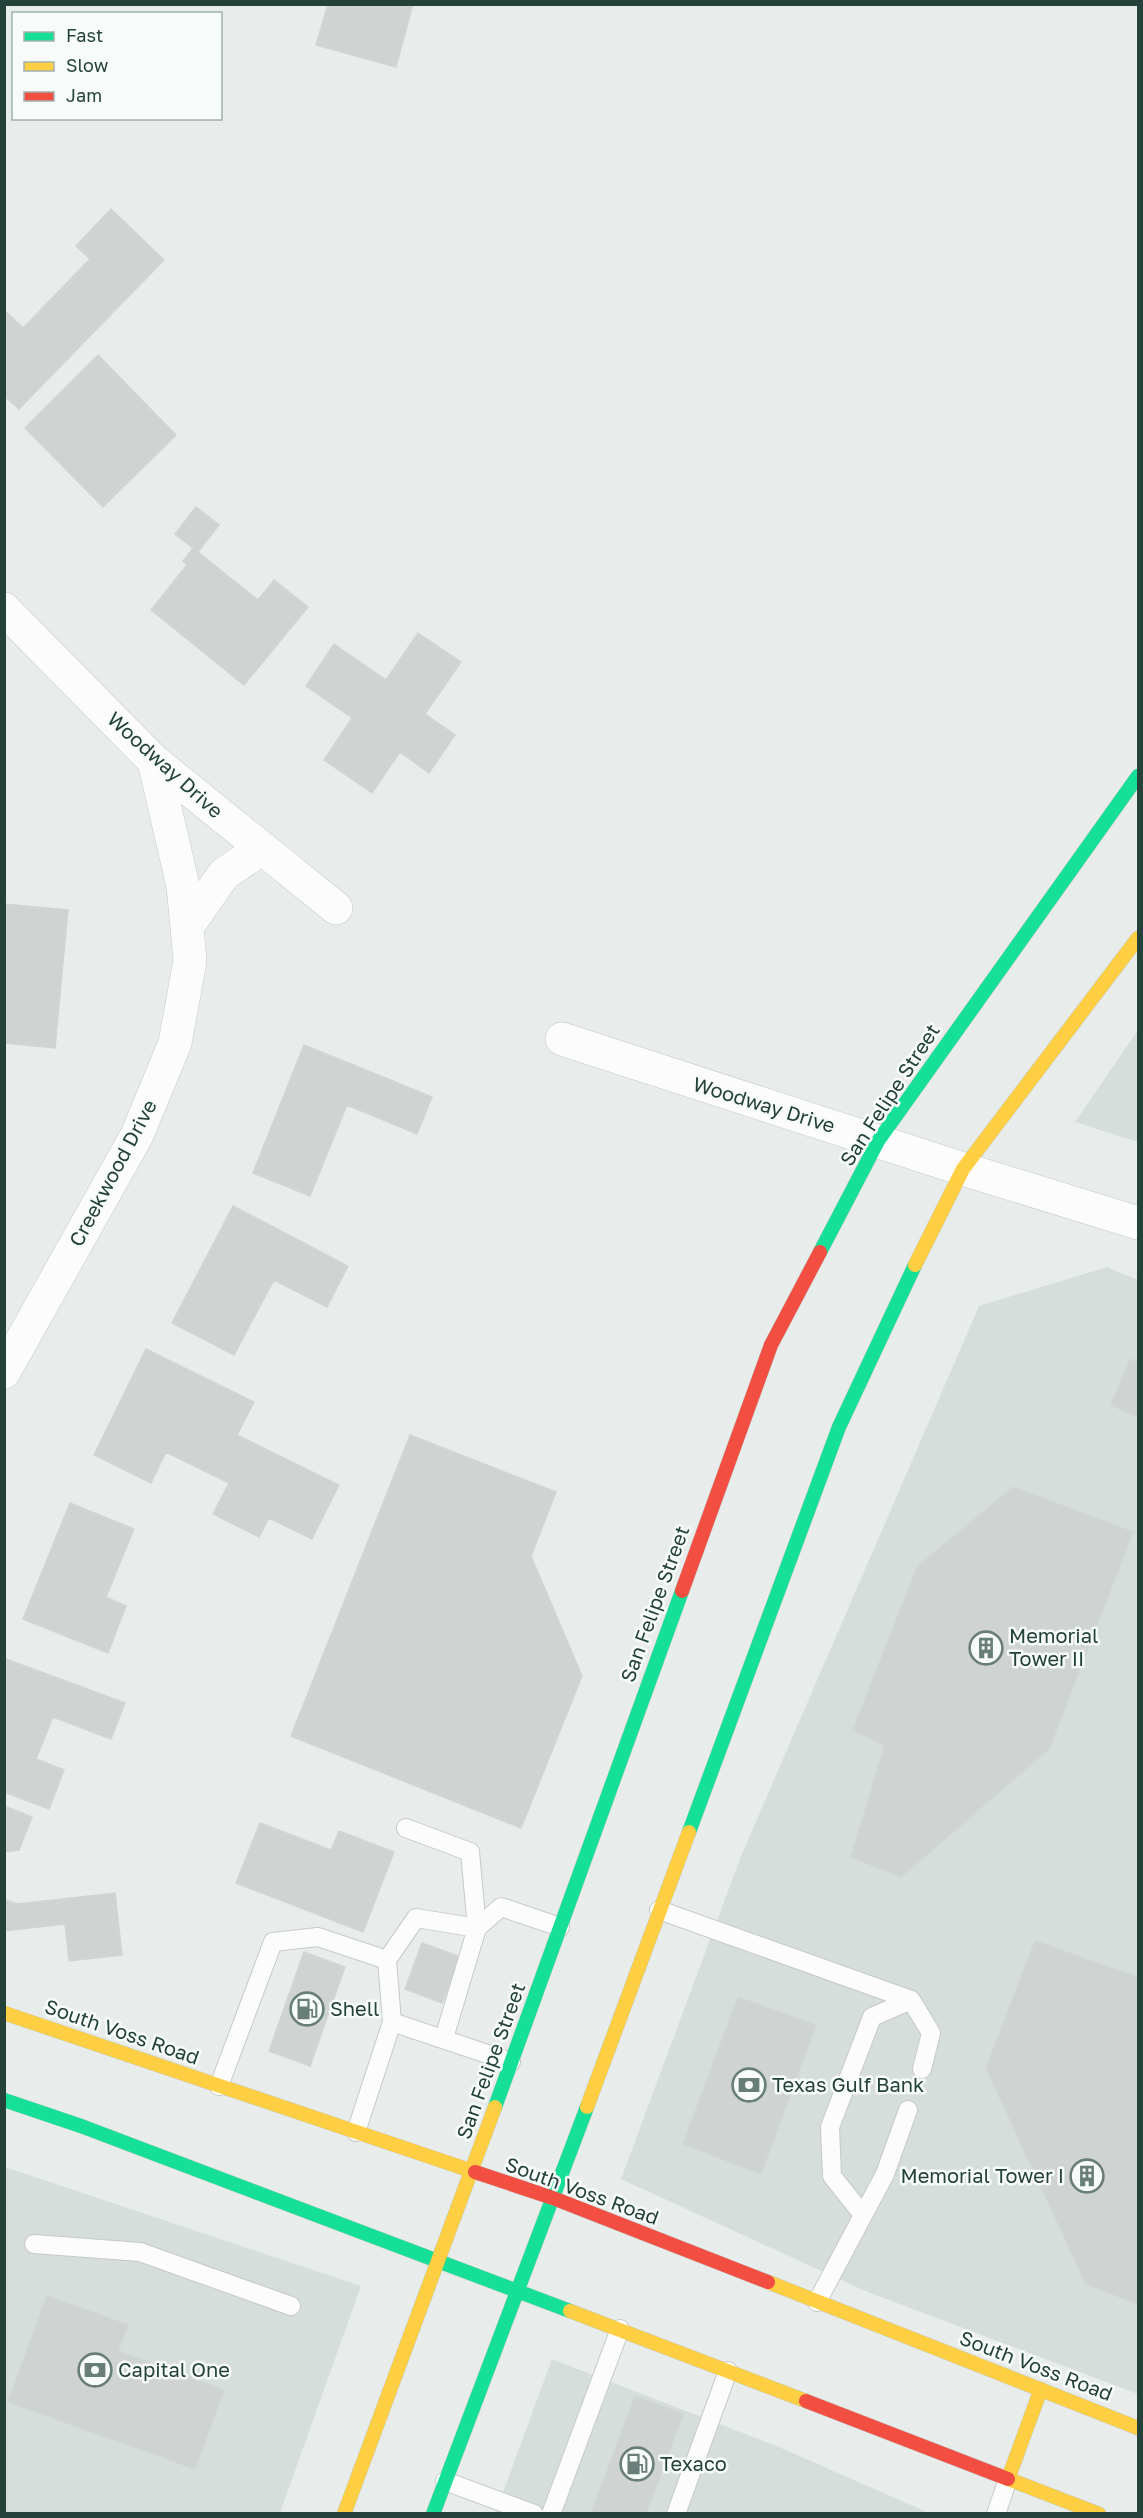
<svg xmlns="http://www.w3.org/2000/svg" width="1143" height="2518" font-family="'Golos Text',sans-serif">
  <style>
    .built { fill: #d6dedb }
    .building { fill: #cfd4d2; stroke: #d1d6d4; stroke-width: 1.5 }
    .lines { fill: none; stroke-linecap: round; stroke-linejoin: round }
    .lane-casing { stroke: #c5cac8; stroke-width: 20 }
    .street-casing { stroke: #c5cac8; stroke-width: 34 }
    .fast-casing { stroke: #c3cbc8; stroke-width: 15 }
    .slow-casing { stroke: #c3cbc8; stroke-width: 15 }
    .jam-casing { stroke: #c3cbc8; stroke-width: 15 }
    .lane { stroke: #fcfcfc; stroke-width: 18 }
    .street { stroke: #fcfcfc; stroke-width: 33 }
    .fast { stroke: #16e098; stroke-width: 14 }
    .slow { stroke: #ffcf43; stroke-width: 14 }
    .jam { stroke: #f24e42; stroke-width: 14 }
    .labels { text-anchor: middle; stroke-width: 5; stroke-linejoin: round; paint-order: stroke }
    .street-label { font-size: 20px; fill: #24423a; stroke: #f7fbf9 }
    .poi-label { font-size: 20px; fill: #24423a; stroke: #f7fbf9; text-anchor: start }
  </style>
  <rect width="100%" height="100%" fill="#e8edeb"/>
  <path class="built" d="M1138 1030V1142L1075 1122Z
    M1107 1267 1138 1280V2394L865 2291 621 2179 741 1856 979 1306Z
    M5 2167 361 2286 280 2513 5 2514Z
    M552 2359 779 2447 929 2513 495 2514Z"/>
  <path class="building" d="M328 4H413L396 67 316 45Z
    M111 209 164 260 19 409 4 396V310L23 328 90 259 76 246Z
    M98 355 176 435 103 507 25 428Z
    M196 507 219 525 198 552 258 600 274 580 308 607 244 685 151 610 187 565 183 561 193 548 175 534Z
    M418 633 461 662 425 714 455 735 429 773 400 752 372 793 324 760 352 718 306 686 334 644 386 680Z
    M4 904 68 910 55 1048 4 1043Z
    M304 1045 432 1097 417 1134 347 1105 310 1196 253 1173Z
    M233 1206 348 1266 327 1307 274 1280 234 1355 172 1323Z
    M146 1349 254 1402 237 1435 339 1485 312 1539 269 1518 259 1537 213 1514 229 1483 166 1452 151 1483 94 1455Z
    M1130 1359 1138 1362V1417L1111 1405Z
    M410 1435 556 1492 531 1556 582 1676 521 1828 291 1736Z
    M1013 1487 1133 1532 1049 1749 901 1877 851 1857 885 1745 853 1730 917 1567Z
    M70 1503 134 1529 106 1597 126 1606 108 1653 23 1619Z
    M6 1659 125 1703 111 1739 53 1717 36 1759 64 1770 49 1809 4 1792Z
    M4 1806 32 1817 19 1850 4 1852Z
    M260 1823 331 1850 339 1831 394 1852 363 1932 236 1883Z
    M115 1893 122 1955 69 1961 65 1924 4 1931V1899L17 1904Z
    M1035 1941 1138 1977V2304L1086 2284 986 2068Z
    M422 1943 460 1957 442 2003 405 1989Z
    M304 1952 345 1967 310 2066 269 2051Z
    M738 1997 816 2025 761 2174 683 2144Z
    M47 2296 128 2325 118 2351 224 2390 195 2469 8 2402Z
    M635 2396 683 2414 646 2514H591Z"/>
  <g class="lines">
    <defs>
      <path id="lane" d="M406 1828 470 1852 477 1928 444 2038
        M659 1910 911 2000 931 2033 922 2069
        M387 1960 392 2022
        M219 2086 273 1942 318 1937 387 1960 416 1918 477 1928 501 1907 560 1927
        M356 2132 392 2022 511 2062
        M863 2215 832 2176 830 2127 872 2017 911 2000
        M34 2244 140 2252 291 2306
        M817 2302 885 2174 908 2110
        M445 2481 534 2514
        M551 2514 620 2329
        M676 2514 728 2371
        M996 2514 1008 2479"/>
      <path id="street" d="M4 609 154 761 336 908
        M187 927 224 874 261 849
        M562 1039 963 1169 1138 1223
        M4 1372 137 1135 175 1043 190 961 187 927 183 886 154 761"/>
      <path id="fast" d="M820 1252 878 1141 1138 776
        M689 1832 839 1427 915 1265
        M4 2100 81 2126 570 2311
        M495 2107 682 1591
        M433 2514 587 2107"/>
      <path id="slow" d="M915 1265 963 1169 1138 938
        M4 2013 475 2172
        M587 2107 689 1832
        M768 2282 1138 2428
        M570 2311 806 2401
        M1008 2479 1099 2514
        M1008 2479 1041 2389
        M344 2514 495 2107"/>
      <path id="jam" d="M682 1591 771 1345 820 1252
        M475 2172 553 2198 768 2282
        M806 2401 1008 2479"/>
    </defs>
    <use href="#lane" class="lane-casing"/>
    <use href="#street" class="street-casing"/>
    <use href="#fast" class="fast-casing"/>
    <use href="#slow" class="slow-casing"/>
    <use href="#jam" class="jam-casing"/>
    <use href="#lane" class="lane"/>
    <use href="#street" class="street"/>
    <use href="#fast" class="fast"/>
    <use href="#slow" class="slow"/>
    <use href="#jam" class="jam"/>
  </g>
  <defs>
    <symbol id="building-ring" viewBox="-11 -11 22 22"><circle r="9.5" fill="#f7fbf9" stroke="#697e78" stroke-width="1.5"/><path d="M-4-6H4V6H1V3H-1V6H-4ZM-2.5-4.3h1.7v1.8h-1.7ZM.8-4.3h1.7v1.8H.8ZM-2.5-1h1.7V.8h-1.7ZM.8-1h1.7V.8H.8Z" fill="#697e78"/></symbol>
    <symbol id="fuel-ring" viewBox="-11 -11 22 22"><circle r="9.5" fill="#f7fbf9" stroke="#697e78" stroke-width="1.5"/><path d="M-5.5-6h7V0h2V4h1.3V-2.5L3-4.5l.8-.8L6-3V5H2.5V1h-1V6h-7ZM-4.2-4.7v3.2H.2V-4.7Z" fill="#697e78"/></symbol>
    <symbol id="bank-ring" viewBox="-11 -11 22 22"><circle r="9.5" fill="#f7fbf9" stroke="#697e78" stroke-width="1.5"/><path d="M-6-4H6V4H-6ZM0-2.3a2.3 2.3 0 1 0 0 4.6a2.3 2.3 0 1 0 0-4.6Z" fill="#697e78"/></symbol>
  </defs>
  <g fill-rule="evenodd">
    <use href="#building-ring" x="967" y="1629" width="38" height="38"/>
    <use href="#fuel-ring" x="288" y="1990" width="38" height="38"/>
    <use href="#bank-ring" x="730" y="2066" width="38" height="38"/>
    <use href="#building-ring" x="1068" y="2157" width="38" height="38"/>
    <use href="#bank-ring" x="76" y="2351" width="38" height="38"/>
    <use href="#fuel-ring" x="618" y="2445" width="38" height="38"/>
  </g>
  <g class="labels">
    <g class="street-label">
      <text transform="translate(165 765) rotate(42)" y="7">Woodway Drive</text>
      <text transform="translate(890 1095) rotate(-57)" y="7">San Felipe Street</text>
      <text transform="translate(764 1105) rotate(17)" y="7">Woodway Drive</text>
      <text transform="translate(113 1173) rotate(-62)" y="7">Creekwood Drive</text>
      <text transform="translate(655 1604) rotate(-70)" y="7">San Felipe Street</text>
      <text transform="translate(122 2032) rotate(19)" y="7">South Voss Road</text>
      <text transform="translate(491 2061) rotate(-70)" y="7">San Felipe Street</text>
      <text transform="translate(582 2191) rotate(20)" y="7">South Voss Road</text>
      <text transform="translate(1036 2366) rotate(21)" y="7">South Voss Road</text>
    </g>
    <g class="poi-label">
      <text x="1009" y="1643">Memorial<tspan x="1009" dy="23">Tower II</tspan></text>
      <text x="330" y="2016">Shell</text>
      <text x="772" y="2092">Texas Gulf Bank</text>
      <text x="1064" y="2183" text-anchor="end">Memorial Tower I</text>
      <text x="118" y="2377">Capital One</text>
      <text x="660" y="2471">Texaco</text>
    </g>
  </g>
  <rect width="1143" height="2518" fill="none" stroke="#24423a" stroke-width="12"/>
  <rect x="12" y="12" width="210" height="108" fill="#f7fbf9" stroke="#a3b1ad" stroke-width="1.5"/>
  <rect x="24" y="32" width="30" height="9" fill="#16e098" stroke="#a3b1ad" stroke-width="1.5"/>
  <text x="66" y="42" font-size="18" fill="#24423a">Fast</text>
  <rect x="24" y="62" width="30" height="9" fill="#ffcf43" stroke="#a3b1ad" stroke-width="1.5"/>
  <text x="66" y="72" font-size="18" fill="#24423a">Slow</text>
  <rect x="24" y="92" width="30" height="9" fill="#f24e42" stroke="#a3b1ad" stroke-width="1.5"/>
  <text x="66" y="102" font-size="18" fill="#24423a">Jam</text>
</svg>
